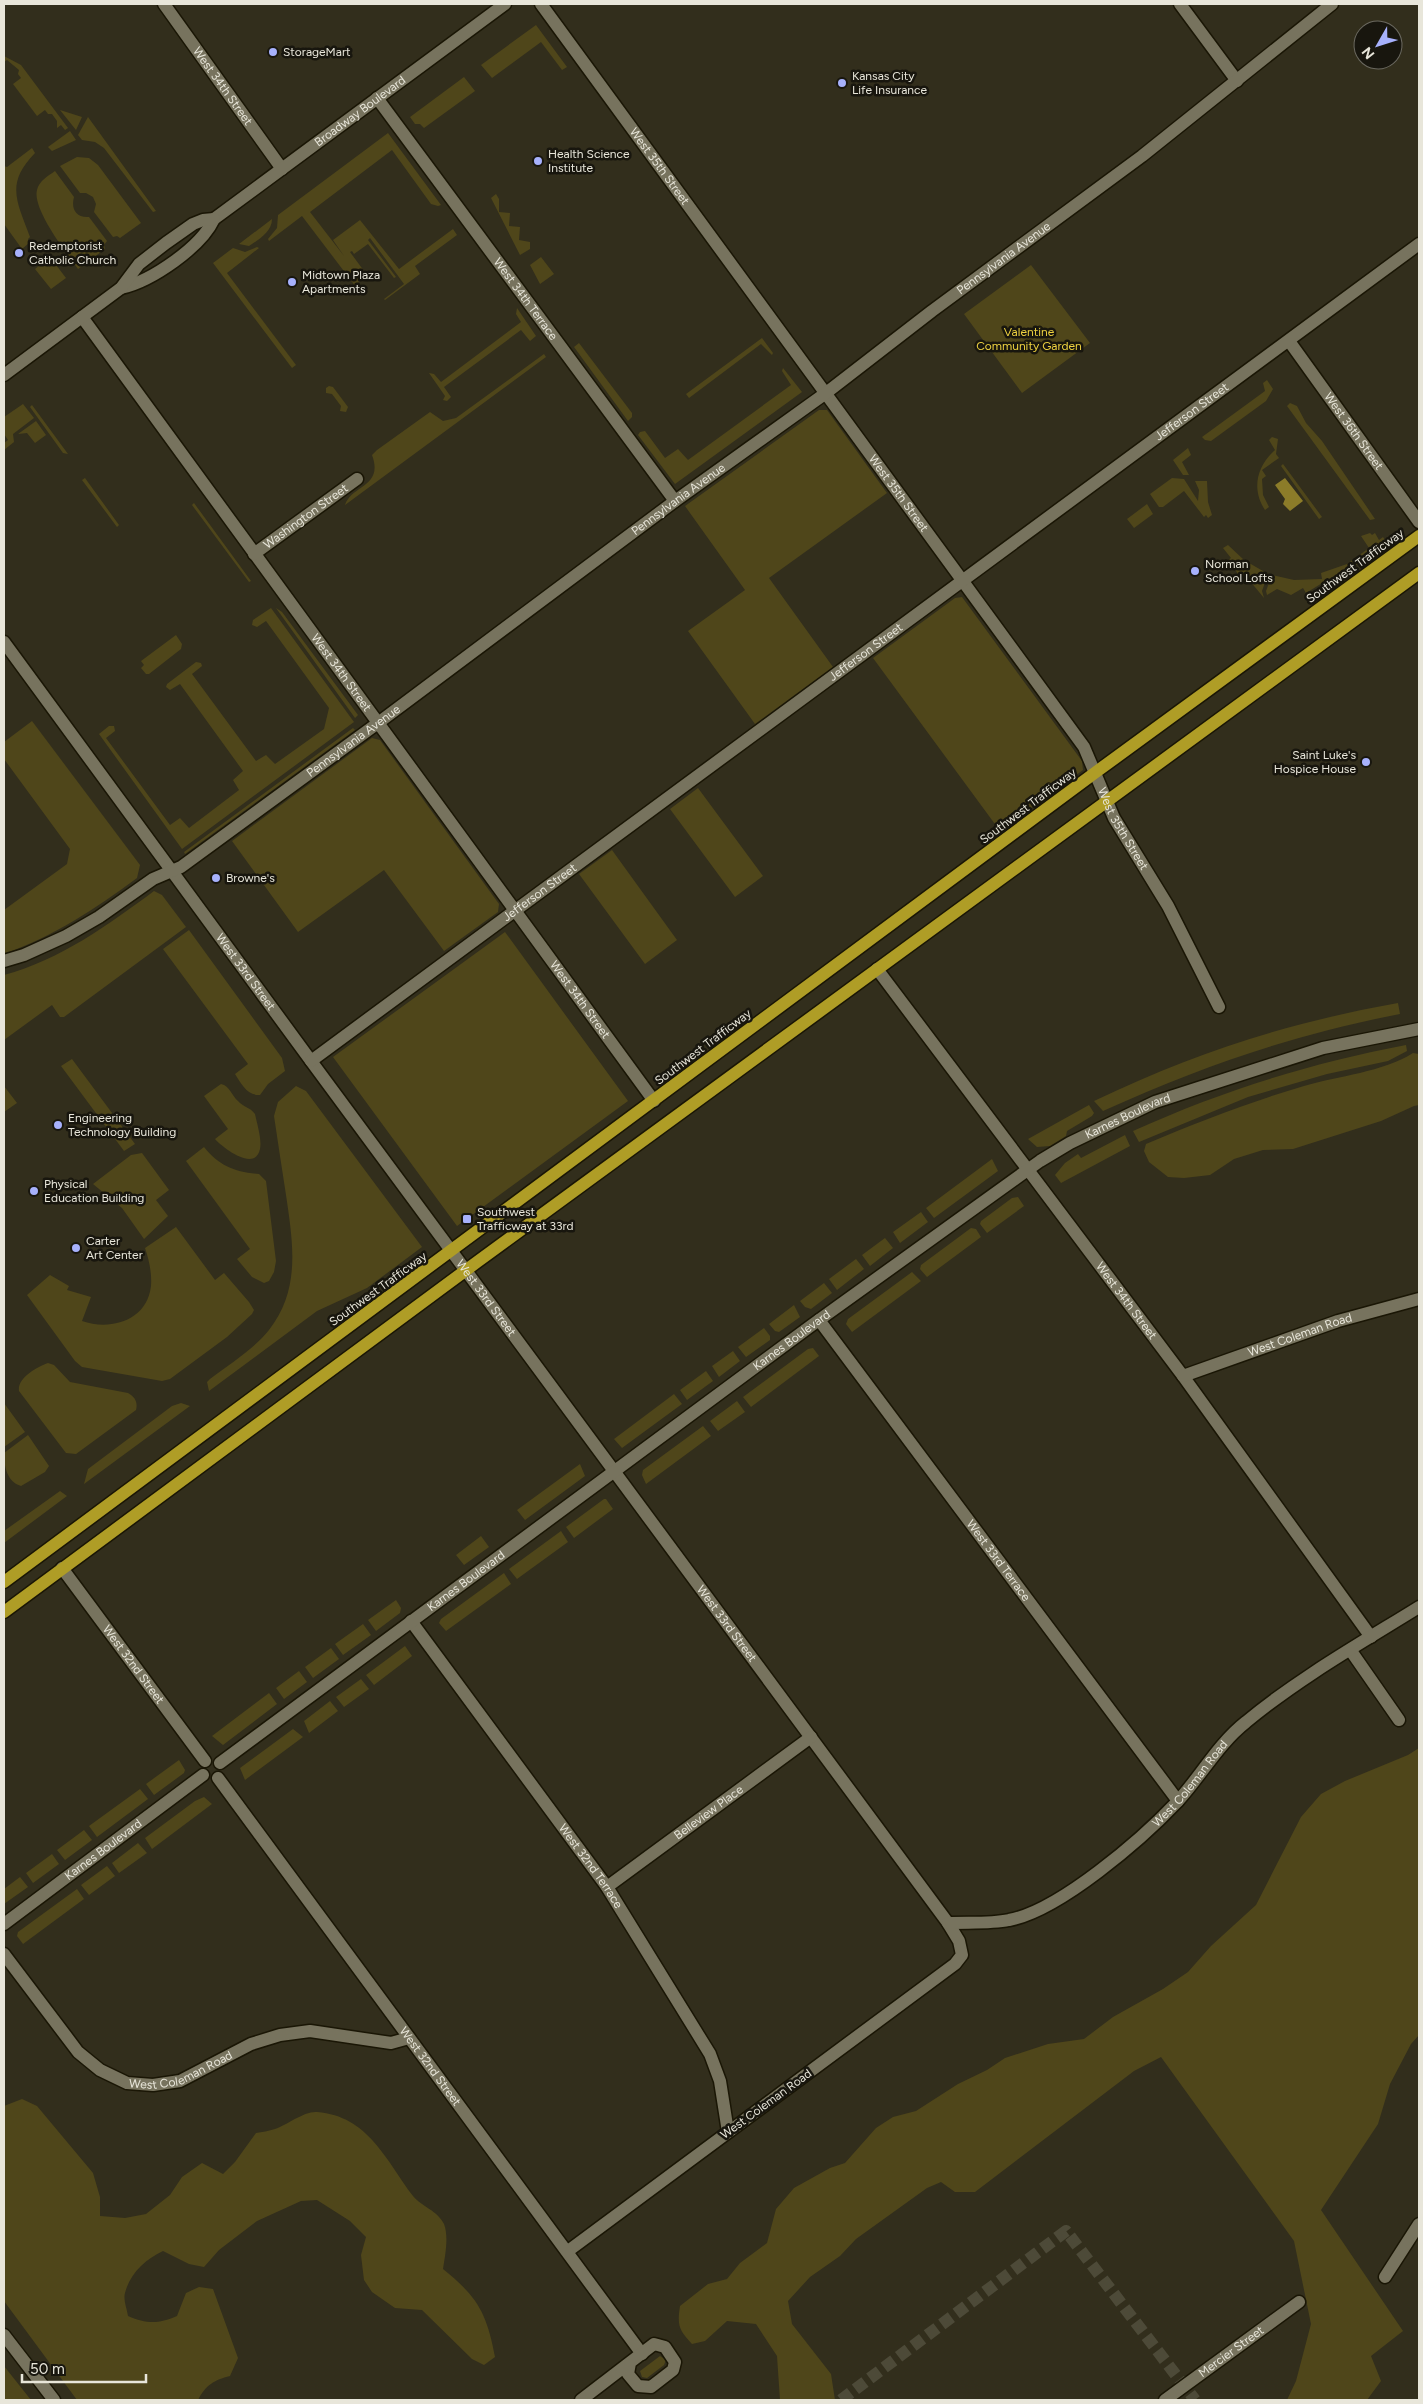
<svg xmlns="http://www.w3.org/2000/svg" width="1423" height="2404" font-family="Figtree,sans-serif">
  <style>
    .green { fill: #4f461a }
    .water { fill: #8c7c29 }
    .lines { fill: none; stroke-linecap: round; stroke-linejoin: round }
    .minor-tunnel { stroke: #4d4a38; stroke-width: 12; stroke-dasharray: 12 6; stroke-linecap: butt }
    .minor-casing { stroke: #1a1605; stroke-width: 15 }
    .secondary-casing { stroke: #1a1605; stroke-width: 15 }
    .primary-casing { stroke: #1a1605; stroke-width: 15 }
    .minor { stroke: #77735e; stroke-width: 12 }
    .secondary { stroke: #77735e; stroke-width: 12 }
    .primary { stroke: #af9d26; stroke-width: 12 }
    .poi-dot { fill: #a7b1fc; stroke: #18160e; stroke-width: 2 }
    .labels { text-anchor: middle; stroke-width: 5; stroke-linejoin: round; paint-order: stroke }
    .poi-label { font-size: 12px; fill: #e8e6da; stroke: #18160e; text-anchor: start }
    .street-label { font-size: 12px; fill: #e8e6da; stroke: #18160e }
    .park-label { font-size: 12px; fill: #edd140; stroke: #18160e }
  </style>
  <rect width="100%" height="100%" fill="#322e1c"/>
  <path class="green" d="M536 25 567 67 562 70 541 42 492 78 481 65Z
    M4 56 21 65 68 128 65 130 61 125 57 128V121L52 114H48L45 110 37 116 13 84 21 78 18 74 19 70 7 60 4 62Z
    M464 77 475 91 424 128 420 124H415L410 117Z
    M60 110 82 117 76 130Z
    M88 117 156 211 153 212 104 148 95 142 82 140 78 135Z
    M70 131 76 140 52 151 48 147Z
    M388 133 441 205 438 206 431 204 392 150 310 212 344 256 333 240 360 220 399 269 453 229 457 235 415 266 420 274 385 300 384 299 404 284 370 238 368 240 396 277 394 278 368 244 354 254 352 251 350 252 367 275 358 282 362 289 359 291 302 216 269 241 268 239 277 228 278 215Z
    M32 148 35 153C5 184 17 201 30 237L28 239 29 243 22 249 4 224V166L7 167Z
    M77 157 89 158 98 165 141 223 120 238 117 236 113 237 94 212 96 204 93 197 86 193H80L60 166Z
    M55 171 74 197C71 208 75 218 89 217L107 241 104 245 105 249 78 269C67 254 32 209 37 190 39 181 48 176 55 171Z
    M496 194 499 199V212L510 213 509 226 520 227 519 240 530 242V249L520 255 491 198Z
    M272 219C272 232 258 240 249 246L239 244Z
    M257 247 259 248 227 273 296 365 292 368 213 263 233 248 245 252Z
    M50 257 66 278 51 289 35 269Z
    M541 257 554 274 540 284 530 265Z
    M1031 265 1090 343 1022 393 964 314Z
    M517 308 536 336 530 341 521 330 444 387 451 397 447 401 443 400 445 396 429 373 434 374 441 382 521 322 516 314Z
    M762 338 773 353 772 355 761 344 689 398 686 394Z
    M579 343 632 413V417L628 421 574 347Z
    M544 354 546 357 345 505C351 485 384 487 372 455L377 450 430 412 443 421 456 418Z
    M783 368 802 392 675 484 638 435 640 432 645 431 665 458 678 449 688 460 791 385 782 371Z
    M1267 380 1273 389 1266 401 1211 441 1205 440 1202 437 1265 391 1263 383Z
    M329 386 333 387 348 407 346 412 340 411 341 406 332 394 326 393V388Z
    M1290 403 1297 406 1306 423 1322 441 1375 519 1370 520 1287 406Z
    M23 404 34 418 13 434 14 442 4 450V443L8 440 4 434V417Z
    M32 405 68 454 63 453 30 407Z
    M819 410H827L887 493 769 578 833 667 755 724 688 631 745 590 685 506Z
    M36 421 46 435 35 443 27 433 18 434Z
    M1272 437 1278 439 1276 454 1279 458 1262 470 1266 476 1262 479 1263 495 1269 507 1265 510C1251 489 1257 466 1275 450L1269 440Z
    M1188 448 1191 455 1182 462 1189 475H1183L1173 460Z
    M1283 464 1322 517 1319 519 1281 466Z
    M85 478 119 525 117 527 82 480Z
    M1172 478 1184 479 1198 501 1199 490 1195 481H1207L1208 502 1212 515 1208 518 1206 515 1204 517 1184 491 1163 507H1159L1150 494Z
    M194 503 251 581 249 582 192 505Z
    M1147 504 1153 514 1134 528 1127 519Z
    M1370 533 1372 535 1375 533 1379 540 1383 537 1387 543 1345 573 1332 577 1306 593 1303 588 1291 595 1277 589 1267 595 1266 591 1272 575 1294 580 1322 579 1321 573 1347 564 1369 548 1361 536Z
    M1228 545 1244 560 1268 574 1262 591 1264 598 1245 575 1241 578 1228 560 1231 558 1223 548Z
    M962 597 1082 761 1083 770 1000 831 873 658 955 598Z
    M271 608 354 722 182 849 99 734 109 726H114L115 731 106 738 170 825 180 818 189 828 239 790 233 780 243 771 180 684 170 690 166 687 167 684 196 662 201 663 202 666 192 674 256 761 266 755 275 764 324 729 329 708 266 621 257 627 252 625 253 620Z
    M276 608 282 612 358 715 355 718Z
    M176 635 182 644 181 649 149 674H146L141 668 144 665 141 661Z
    M32 721 140 865 137 878C95 909 54 936 4 954V910L67 864 70 849 4 759V742Z
    M353 728 355 730 185 854 184 852Z
    M372 738 380 740 499 904 498 912 444 951 384 870 298 932 232 841Z
    M698 788 763 876 735 897 670 809Z
    M612 850 677 940 645 964 579 874Z
    M154 891 162 895 186 927 64 1017H60L52 1005 4 1040V975C60 960 108 925 154 891Z
    M189 930 282 1058 285 1071 268 1084 260 1095C247 1096 241 1083 235 1074L248 1064 163 949Z
    M505 932 628 1101 457 1226 333 1057Z
    M1398 1003 1400 1014C1292 1035 1203 1066 1103 1111L1094 1101C1196 1052 1287 1023 1398 1003Z
    M1406 1045 1407 1051 1388 1061 1327 1074 1248 1097 1139 1142 1133 1131C1221 1091 1311 1063 1406 1045Z
    M1413 1053 1419 1054V1105L1414 1106 1381 1121 1293 1149 1263 1150 1234 1159 1210 1175 1184 1178 1168 1177 1149 1162 1144 1151 1146 1144C1198 1122 1249 1102 1304 1086 1338 1076 1383 1072 1413 1053Z
    M72 1059 135 1144 124 1151 61 1066Z
    M221 1084C230 1086 232 1096 238 1101 243 1107 250 1107 255 1114 257 1124 262 1139 260 1149 255 1173 222 1147 215 1139L228 1129 204 1096Z
    M4 1086 17 1103 4 1112Z
    M296 1086 306 1091 422 1247 367 1288 317 1311 209 1391 207 1382 210 1379C230 1364 254 1349 269 1330 301 1289 293 1243 286 1195 282 1169 278 1143 274 1116L278 1102Z
    M1089 1105 1094 1113 1092 1116 1067 1131 1066 1136 1050 1146 1037 1147 1028 1139Z
    M1125 1135 1130 1146 1061 1183 1055 1175 1065 1163 1078 1154 1081 1158Z
    M204 1147C219 1166 235 1172 259 1174L266 1181 276 1261 274 1272 269 1281 264 1283 252 1277 237 1259 250 1249 186 1161Z
    M142 1153 169 1190 156 1200 168 1216 144 1239 122 1208 93 1184 131 1155Z
    M992 1159 998 1171 934 1218 926 1208Z
    M1018 1197 1024 1206 987 1233 980 1224 981 1221 1012 1198Z
    M921 1212 928 1222 900 1243 893 1232Z
    M176 1227 215 1280 224 1273 249 1302 254 1310 252 1314 227 1337 170 1379 162 1381 82 1367 75 1361 27 1295 50 1275 69 1286 67 1290 91 1297 82 1321C110 1331 147 1321 151 1286 152 1273 149 1260 145 1248Z
    M971 1228 976 1229 981 1237 927 1277 920 1269 921 1265Z
    M885 1238 893 1248 870 1266 862 1255Z
    M856 1259 864 1269 837 1290 829 1279Z
    M912 1272 921 1281 852 1332 846 1324 848 1319Z
    M824 1283 832 1293 811 1309 805 1307 800 1301Z
    M794 1305 800 1317 779 1332 775 1331 769 1324Z
    M764 1328 770 1336V1340L746 1357 738 1347Z
    M813 1348 819 1356 751 1407 743 1397 808 1349Z
    M733 1351 740 1361 719 1377 712 1366Z
    M48 1363 54 1365 70 1382 128 1393C135 1397 138 1402 136 1410L76 1454 66 1453 19 1391C17 1378 37 1367 48 1363Z
    M706 1371 713 1381 687 1400 680 1390Z
    M674 1394 682 1404 622 1448 614 1439Z
    M737 1401 745 1412 718 1431 710 1421Z
    M4 1403 25 1432 4 1447Z
    M181 1403 190 1406 84 1484 88 1469 172 1406Z
    M703 1426 711 1436 646 1484 642 1475 643 1470Z
    M28 1435 49 1466 45 1472 21 1486C7 1482 4 1466 4 1453Z
    M580 1464 585 1476 525 1520 517 1510Z
    M60 1491 67 1496 4 1543V1531Z
    M604 1499H606L613 1509 574 1538 566 1527Z
    M561 1531 568 1542 517 1579 509 1569Z
    M481 1536 489 1547 464 1565 456 1555Z
    M504 1573 511 1584 446 1631 439 1623 441 1619Z
    M396 1600 401 1608 400 1613 376 1631 368 1620Z
    M363 1624 371 1635 343 1655 335 1644Z
    M405 1646 412 1656 374 1685 366 1675Z
    M331 1648 339 1659 313 1678 305 1667Z
    M299 1671 307 1682 284 1699 276 1688Z
    M361 1679 369 1689 344 1707 336 1697Z
    M269 1693 277 1704 223 1745 212 1736Z
    M330 1701 338 1711 309 1733 304 1721Z
    M293 1729 303 1737 245 1780 240 1768Z
    M1419 1748V2035L1411 2044 1390 2084 1378 2124 1321 2210 1403 2331 1371 2356 1381 2381 1367 2400H1287L1296 2381 1311 2324 1294 2241 1161 2057 1134 2071 975 2192H955L941 2182 927 2188 856 2239 840 2256 810 2277 788 2301 792 2324 831 2374 835 2400H780L777 2356 756 2324 727 2321 705 2341 692 2344C679 2330 677 2326 680 2306L708 2284 727 2279 740 2263 767 2243 776 2209 794 2188 830 2168 845 2163 876 2128 893 2117 916 2111 958 2084 987 2070 1005 2058 1048 2044 1084 2039 1113 2017 1163 1989 1188 1972 1211 1946 1256 1905 1301 1817 1321 1794 1345 1781 1408 1755Z
    M179 1760 185 1770 184 1773 154 1795 146 1784Z
    M140 1789 148 1799 97 1837 89 1826Z
    M204 1797 212 1804 152 1849 145 1838 195 1801Z
    M84 1830 92 1840 65 1860 57 1850Z
    M138 1843 147 1853 119 1873 112 1863Z
    M52 1854 59 1864 33 1883 26 1873Z
    M107 1866 115 1876 89 1895 81 1885Z
    M20 1877 28 1887 4 1904V1889Z
    M77 1889 84 1899 23 1944 17 1936 18 1932Z
    M22 2099 37 2106 93 2173 100 2197V2216L125 2218 146 2214 170 2195 182 2177 202 2163 223 2174 235 2162 256 2133C262 2132 269 2131 275 2129 287 2125 304 2111 317 2112 368 2116 386 2160 413 2196 422 2207 437 2210 444 2224 449 2237 445 2256 443 2269 478 2297 487 2314 495 2357L484 2365 472 2359 422 2310 395 2308 372 2292 364 2280 361 2255 366 2237 350 2221 317 2200 301 2201 257 2221 219 2250 204 2267 189 2264 163 2251C146 2259 130 2273 125 2293 123 2299 127 2309 128 2316 147 2324 158 2324 177 2316L186 2293 199 2287 213 2289 238 2358 230 2376C214 2380 206 2385 198 2400H77L4 2301V2106Z
    M660 2356 666 2360 664 2365 647 2378 642 2377 640 2371Z
    M4 2366 31 2400H4Z"/>
  <path class="water" d="M1285 478 1303 501 1290 511 1283 504 1285 499 1275 485Z"/>
  <g class="lines">
    <path class="minor-tunnel" d="M841 2400 1066 2231 1195 2400"/>
    <defs>
      <g id="minor">
        <path id="s1" d="M164 4 282 169"/>
        <path id="s2" d="M541 4 1084 747 1114 818 1168 906 1219 1007"/>
        <path d="M1180 4 1237 81"/>
        <path id="s3" d="M377 98 675 501"/>
        <path id="s4" d="M82 317 654 1101"/>
        <path id="s5" d="M1289 341 1419 522"/>
        <path id="s6" d="M254 554 357 479"/>
        <path id="s7" d="M4 642 311 1061 948 1923 959 1941 962 1955 955 1964 568 2251"/>
        <path id="s8" d="M4 961 24 955 66 936 99 917 153 879 181 867 378 723 675 501 826 393 932 311 1142 156 1332 4"/>
        <path id="s9" d="M877 969 1183 1376 1371 1637"/>
        <path id="s10" d="M311 1061 1419 244"/>
        <path id="s11" d="M819 1320 1178 1801"/>
        <path id="s12" d="M1183 1376 1338 1321 1419 1299"/>
        <path id="s13" d="M62 1568 205 1761"/>
        <path id="s14" d="M411 1621 607 1887 710 2054 720 2081 728 2132"/>
        <path d="M1351 1651 1399 1720"/>
        <path id="s15" d="M220 1763 812 1325 1040 1161 1070 1143 1155 1102 1323 1048 1419 1029"/>
        <path id="s16" d="M218 1778 642 2354"/>
        <path id="s17" d="M607 1887 811 1737"/>
        <path id="s18" d="M948 1923C968 1922 990 1924 1009 1920 1059 1911 1142 1839 1177 1802 1201 1776 1218 1744 1246 1722 1299 1678 1361 1643 1419 1607"/>
        <path id="s19" d="M4 1924 203 1775"/>
        <path id="s20" d="M4 1954 78 2052 100 2070 127 2083 153 2085 180 2081 251 2044 280 2035 310 2031 391 2043 409 2038"/>
        <path d="M1385 2277 1419 2224"/>
        <path d="M581 2400 654 2344 665 2347 675 2362 673 2370 651 2387 638 2386 628 2374 630 2363"/>
        <path id="s21" d="M1165 2400 1299 2302"/>
      </g>
      <g id="secondary">
        <path id="s22" d="M121 288C152 281 201 247 214 219L505 4"/>
        <path d="M4 375 121 288 139 264 166 243 193 224 203 220 214 219"/>
        <path d="M4 2335 54 2400"/>
      </g>
      <path id="primary" d="M4 1582 1096 772 1419 536
        M4 1612 477 1262 1419 573"/>
    </defs>
    <use href="#minor" class="minor-casing"/>
    <use href="#secondary" class="secondary-casing"/>
    <use href="#primary" class="primary-casing"/>
    <use href="#minor" class="minor"/>
    <use href="#secondary" class="secondary"/>
    <use href="#primary" class="primary"/>
  </g>
  <g class="poi-dot">
    <circle cx="273" cy="52" r="5"/>
    <circle cx="842" cy="83" r="5"/>
    <circle cx="538" cy="161" r="5"/>
    <circle cx="19" cy="253" r="5"/>
    <circle cx="292" cy="282" r="5"/>
    <circle cx="1195" cy="571" r="5"/>
    <circle cx="1366" cy="762" r="5"/>
    <circle cx="216" cy="878" r="5"/>
    <circle cx="58" cy="1125" r="5"/>
    <circle cx="34" cy="1191" r="5"/>
    <rect x="462" y="1214" width="10" height="10" rx="2.5"/>
    <circle cx="76" cy="1248" r="5"/>
  </g>
  <g class="labels">
    <g class="poi-label">
      <text x="283" y="56">StorageMart</text>
      <text x="852" y="80">Kansas City<tspan x="852" dy="14">Life Insurance</tspan></text>
      <text x="548" y="158">Health Science<tspan x="548" dy="14">Institute</tspan></text>
      <text x="29" y="250">Redemptorist<tspan x="29" dy="14">Catholic Church</tspan></text>
      <text x="302" y="279">Midtown Plaza<tspan x="302" dy="14">Apartments</tspan></text>
      <text x="1205" y="568">Norman<tspan x="1205" dy="14">School Lofts</tspan></text>
      <text x="1356" y="759" text-anchor="end">Saint Luke's<tspan x="1356" dy="14">Hospice House</tspan></text>
      <text x="226" y="882">Browne's</text>
      <text x="68" y="1122">Engineering<tspan x="68" dy="14">Technology Building</tspan></text>
      <text x="44" y="1188">Physical<tspan x="44" dy="14">Education Building</tspan></text>
      <text x="477" y="1216">Southwest<tspan x="477" dy="14">Trafficway at 33rd</tspan></text>
      <text x="86" y="1245">Carter<tspan x="86" dy="14">Art Center</tspan></text>
    </g>
    <g class="street-label">
      <text dy="4" stroke="none"><textPath href="#s1" startOffset="101">West 34th Street</textPath></text>
      <text dy="4" stroke="none"><textPath href="#s22" startOffset="300">Broadway Boulevard</textPath></text>
      <text dy="4" stroke="none"><textPath href="#s2" startOffset="201">West 35th Street</textPath></text>
      <text dy="4" stroke="none"><textPath href="#s8" startOffset="1225">Pennsylvania Avenue</textPath></text>
      <text dy="4" stroke="none"><textPath href="#s3" startOffset="250">West 34th Terrace</textPath></text>
      <text dy="4" stroke="none"><textPath href="#s10" startOffset="1094">Jefferson Street</textPath></text>
      <text dy="4" stroke="none"><textPath href="#s5" startOffset="111">West 36th Street</textPath></text>
      <text dy="4" stroke="none"><textPath href="#s2" startOffset="606">West 35th Street</textPath></text>
      <text dy="4" stroke="none"><textPath href="#s8" startOffset="820">Pennsylvania Avenue</textPath></text>
      <text dy="4" stroke="none"><textPath href="#s6" startOffset="64">Washington Street</textPath></text>
      <text transform="translate(1355 566) rotate(-36)" y="4">Southwest Trafficway</text>
      <text dy="4" stroke="none"><textPath href="#s10" startOffset="689">Jefferson Street</textPath></text>
      <text dy="4" stroke="none"><textPath href="#s4" startOffset="440">West 34th Street</textPath></text>
      <text dy="4" stroke="none"><textPath href="#s8" startOffset="415">Pennsylvania Avenue</textPath></text>
      <text transform="translate(1028 806) rotate(-37)" y="4">Southwest Trafficway</text>
      <text dy="4" stroke="none"><textPath href="#s2" startOffset="1011">West 35th Street</textPath></text>
      <text dy="4" stroke="none"><textPath href="#s10" startOffset="284">Jefferson Street</textPath></text>
      <text dy="4" stroke="none"><textPath href="#s7" startOffset="409">West 33rd Street</textPath></text>
      <text dy="4" stroke="none"><textPath href="#s4" startOffset="845">West 34th Street</textPath></text>
      <text transform="translate(703 1047) rotate(-37)" y="4">Southwest Trafficway</text>
      <text dy="4" stroke="none"><textPath href="#s15" startOffset="1116">Karnes Boulevard</textPath></text>
      <text transform="translate(378 1289) rotate(-36)" y="4">Southwest Trafficway</text>
      <text dy="4" stroke="none"><textPath href="#s7" startOffset="814">West 33rd Street</textPath></text>
      <text dy="4" stroke="none"><textPath href="#s9" startOffset="415">West 34th Street</textPath></text>
      <text dy="4" stroke="none"><textPath href="#s12" startOffset="124">West Coleman Road</textPath></text>
      <text dy="4" stroke="none"><textPath href="#s15" startOffset="711">Karnes Boulevard</textPath></text>
      <text dy="4" stroke="none"><textPath href="#s11" startOffset="300">West 33rd Terrace</textPath></text>
      <text dy="4" stroke="none"><textPath href="#s15" startOffset="306">Karnes Boulevard</textPath></text>
      <text dy="4" stroke="none"><textPath href="#s7" startOffset="1219">West 33rd Street</textPath></text>
      <text dy="4" stroke="none"><textPath href="#s13" startOffset="120">West 32nd Street</textPath></text>
      <text dy="4" stroke="none"><textPath href="#s18" startOffset="291">West Coleman Road</textPath></text>
      <text dy="4" stroke="none"><textPath href="#s17" startOffset="126">Belleview Place</textPath></text>
      <text dy="4" stroke="none"><textPath href="#s19" startOffset="124">Karnes Boulevard</textPath></text>
      <text dy="4" stroke="none"><textPath href="#s14" startOffset="304">West 32nd Terrace</textPath></text>
      <text dy="4" stroke="none"><textPath href="#s20" startOffset="238">West Coleman Road</textPath></text>
      <text dy="4" stroke="none"><textPath href="#s16" startOffset="358">West 32nd Street</textPath></text>
      <text transform="translate(766 2104) rotate(-36)" y="4">West Coleman Road</text>
      <text dy="4" stroke="none"><textPath href="#s21" startOffset="82">Mercier Street</textPath></text>
    </g>
    <g class="park-label">
      <text x="1029" y="336">Valentine<tspan x="1029" dy="14">Community Garden</tspan></text>
    </g>
  </g>
  <rect width="1423" height="2404" fill="none" stroke="#e8e6da" stroke-width="10"/>
  <g transform="translate(1378 45) rotate(231)"><circle r="24" fill="#18160e" stroke="#6b6960"/>
  <path d="M0-4L9 19L0 12L-9 19Z" fill="#a7b1fc"/>
  <text y="-8" font-size="14" font-weight="bold" text-anchor="middle" fill="#e8e6da">N</text>
  </g>
  <path d="M22 2374v8h124v-8" fill="none" stroke="#e8e6da" stroke-width="2.5"/>
  <text x="30" y="2374" font-size="15" fill="#e8e6da" stroke="#18160e" stroke-width="4" paint-order="stroke">50 m</text>
</svg>
